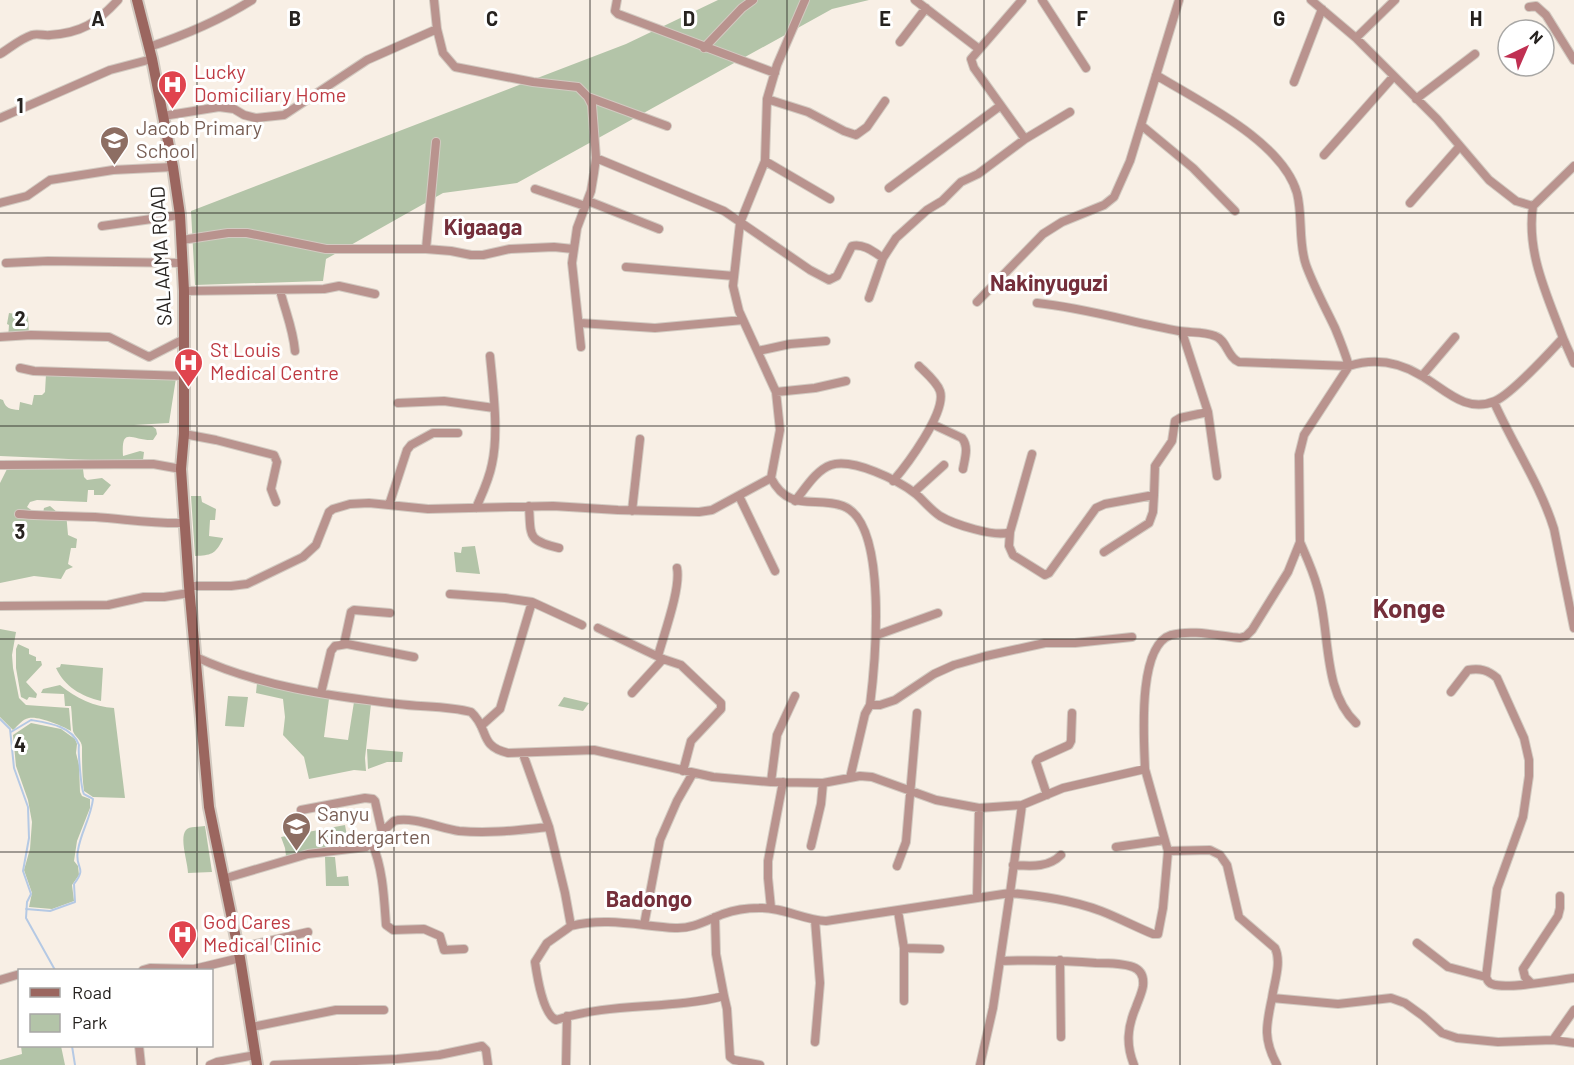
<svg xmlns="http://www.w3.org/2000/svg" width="1574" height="1065" font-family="Barlow,sans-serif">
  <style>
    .green { fill: #b3c4a8 }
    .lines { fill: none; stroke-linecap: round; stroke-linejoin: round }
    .stream { stroke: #b5c9e4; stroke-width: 2 }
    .street-casing { stroke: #d2cac1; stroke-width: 10 }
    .secondary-casing { stroke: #d2cac1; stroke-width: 14 }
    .street { stroke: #b9938e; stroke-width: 8 }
    .secondary { stroke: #9b665f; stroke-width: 10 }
    .grid { fill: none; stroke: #26221f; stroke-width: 1.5; stroke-opacity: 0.55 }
    .labels { text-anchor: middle; stroke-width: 6; stroke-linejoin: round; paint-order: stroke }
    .health-label { font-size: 20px; fill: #be3a42; stroke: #fff; text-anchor: start }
    .education-label { font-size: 20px; fill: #785e54; stroke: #fff; text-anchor: start }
    .street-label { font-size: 20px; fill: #26221f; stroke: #fff }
    .quarter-label { font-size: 22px; font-weight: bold; fill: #752f3b; stroke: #fff }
    .district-label { font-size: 26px; font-weight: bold; fill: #752f3b; stroke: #fff }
    .grid-label { font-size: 20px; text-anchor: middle; font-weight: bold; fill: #26221f; stroke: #fff; stroke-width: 6; stroke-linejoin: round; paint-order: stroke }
  </style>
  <rect width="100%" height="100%" fill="#f8efe5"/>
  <path class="green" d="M718 0H869L832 9 517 183 443 193 326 259 323 281 195 285 191 211 626 44Z
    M9 313 28 316 29 335 8 338 9 325 7 324Z
    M46 374 176 378 169 423 134 425 152 426 156 429 157 434 153 440C132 441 121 425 123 456L140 451 144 452 143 460 137 462 0 456V399L3 400C6 409 10 409 19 410L20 402 32 405 34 395H42L45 392Z
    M7 469H83L84 477 87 480 102 478 111 485 103 495H94V490H88L87 502 37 500 30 502 27 507 34 512 43 513 44 508 50 506 58 513 66 512 68 535 77 539 76 548H71L68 564 73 567 66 570 61 579 34 576 0 583V483Z
    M191 496H201L202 502 216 509 215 520H210L209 536 223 538V539C215 555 211 555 195 556Z
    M475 546 480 574 456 572 454 552 461 553 462 547Z
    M0 629 16 632 12 655 13 668 19 698 26 705 69 708 71 731C63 726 39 716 29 718 22 719 18 726 13 730L0 717Z
    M18 644 29 649V654L36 657V661H41L42 665 26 682 37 694 36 698 29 697 27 700 21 697 16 668V649Z
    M61 664 103 668 101 701C81 696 65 687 56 668L60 667Z
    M257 683 329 699 324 737 348 740 354 702 371 704 365 758 366 771 354 770 309 779 304 757 283 735 285 717 283 699 256 693Z
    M60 685C76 698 94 707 114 708L125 798 93 797 84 791C82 776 82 761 82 747 82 740 74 736 73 731 72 723 72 714 71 706H65L64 694 41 693 43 689Z
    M228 696 248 697 244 727 225 726Z
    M564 697 589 703 583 711 558 706Z
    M31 723 61 729 75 739 77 744 76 753 79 765 80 792 82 796 90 799V808L77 841 74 861 78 866 79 875 72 885 74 901 52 909 29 907 32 893 24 870 30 849 32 822 28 800 16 766 13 735Z
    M367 749 403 752 402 762H387L368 769Z
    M345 825 348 842 363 840 366 845 314 849 286 856 285 848 281 837Z
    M205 826 212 872 188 873C188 863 179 838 186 830 189 826 200 827 205 826Z
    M325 857H335L337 877 348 876 349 886H326Z
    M21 1046H61L65 1065H0V1060L22 1054Z"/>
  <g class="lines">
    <path class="stream" d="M0 719 10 729 14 768 28 807 29 838 23 871 31 894 27 902 26 918 55 970
      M11 732 31 720C49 723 72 726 79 745 78 750 81 790 84 794 87 796 90 797 93 799 91 817 81 832 78 850 74 869 88 866 74 884L75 902 50 911 26 909
      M72 1046 75 1065"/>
    <defs>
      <path id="street" d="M434 0 437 29 443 53 455 67 533 82 578 87 588 97 592 105 596 158 594 173 591 191 577 228 572 263 581 347
        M617 0 615 11 618 14 775 73
        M805 0 777 65 767 99 765 161 740 223 733 286 739 311 776 392 780 430 771 478C789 513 815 496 843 506 889 523 875 665 870 705L865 714 850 778
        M915 0 979 49
        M1022 0 971 59 974 68 1025 139
        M1042 0 1086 68
        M1311 0 1356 38 1437 119 1489 180 1516 201 1533 206
        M1529 7 1536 6 1546 15 1574 60
        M1356 38 1395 0
        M900 42 926 8
        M149 47C185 35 220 20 252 0
        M704 48 742 8 753 0
        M0 54C10 48 20 39 32 35 38 33 44 36 50 35 81 33 97 23 118 0
        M1294 82 1322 9
        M588 97 667 126
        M767 99 808 112 844 131 856 135 867 127 885 101
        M1416 99 1475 54
        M163 116 219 107 234 109 244 115 256 118 284 115 367 60 437 29
        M0 118 110 70 152 59
        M1141 125 1193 168 1235 211
        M1324 155 1393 77
        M596 158 724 211 810 270 829 280 837 276 852 246C863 243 874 252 883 258
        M765 161 830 199
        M889 188 1000 106
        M535 189 585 206
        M588 201 659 229
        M0 203 27 196 50 180 113 170 173 167
        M1410 203 1460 146
        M1533 206 1574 166
        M102 226 180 215
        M182 240 228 233H247L326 249H426L451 251 471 255H483L510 249 554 247 573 249
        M426 249 436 142
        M6 263 48 261 183 263
        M626 267 734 276
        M280 290C285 311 293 328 295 351
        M184 291 324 289 339 286 375 294
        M869 298 883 258 896 238 927 210 942 201 961 182 978 174 1025 139 1070 112
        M977 302 1043 234 1062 222 1104 205 1114 197 1130 161 1179 0
        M1037 303C1085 308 1131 322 1179 331 1190 333 1204 331 1215 336 1227 340 1227 357 1239 362L1349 366C1345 353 1340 340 1335 328 1325 307 1314 287 1306 265 1298 242 1303 217 1297 193 1282 141 1200 102 1156 75
        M580 323 655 328 743 320
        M0 337 31 335 109 337 149 357 184 339
        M1563 338 1574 363
        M758 351 790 344 826 341
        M20 368 34 371 184 376
        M1422 376 1455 337
        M776 392 815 388 846 381
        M1494 402C1513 445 1540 484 1554 529L1574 628
        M398 403 444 401 494 408
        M1208 412 1217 476
        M932 424 962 438C969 447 965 458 963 469
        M184 434 216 440 274 455 277 462 271 489 276 502
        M0 465 153 464 181 469
        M893 481C906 466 947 412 940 391 937 382 926 373 919 366
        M914 492 944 465
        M739 496 775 571
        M795 501C805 489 816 470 831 465 853 458 898 480 916 494 924 501 931 510 940 516 953 524 996 538 1010 532L1032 454
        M389 505 407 450 411 445 433 433H458
        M529 506C531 537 527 540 559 548
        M476 508C482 494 489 480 492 464 499 433 493 388 490 356
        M632 511 640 439
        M19 514C44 516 69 516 95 517 125 519 154 524 185 523
        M1010 532 1009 546 1013 555 1045 575 1049 573 1096 508 1105 504 1154 495 1155 466 1172 441 1175 421 1180 418 1208 412 1182 332
        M1300 542C1306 556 1313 571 1317 586 1331 629 1321 690 1356 723
        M1104 552 1149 523 1153 512 1154 495
        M189 586H231L247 584 303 557 316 545 329 512 333 509 350 504 369 503 428 509 553 506 618 510 699 512 712 510 771 478
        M450 594 505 598 532 602 582 625
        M0 606 108 605 144 597H164L189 593
        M598 628 663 659 681 665 721 703V709L691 741 683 771
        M877 635 938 613
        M344 644 351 612 354 610 390 613
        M658 656C664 634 681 588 677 568
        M196 657C258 686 330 696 398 704 421 707 449 706 471 712 490 729 478 746 508 753L594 750 713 777 771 782 823 783 860 776 872 777 936 800 979 808 1022 805 1063 788 1145 769C1144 739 1137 646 1171 635 1192 629 1219 636 1240 638L1246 636 1252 630 1288 572 1300 542 1299 455 1304 435 1349 366C1374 358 1398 362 1420 375 1444 388 1465 414 1495 401 1512 394 1549 353 1563 338 1547 295 1526 252 1533 206
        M1451 692 1468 670C1480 668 1488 670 1497 678L1524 738 1529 760V776L1523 817 1497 889 1486 977C1488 981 1488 983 1492 984 1507 990 1556 980 1574 978
        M321 693 331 651 335 646 347 644 414 657
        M632 693 663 659
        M870 705H880L895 700 934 674 954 665 986 656 1045 643H1075L1132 637
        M481 726 500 709 532 602
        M523 754 549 827 565 893 571 926C606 917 640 926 675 928 693 929 707 920 723 914 734 910 747 908 759 908 783 907 803 920 826 921L1010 893 993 1008 980 1065
        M1145 769 1168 851 1210 850 1220 855 1227 865 1239 917 1275 948C1282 962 1274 983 1272 998
        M771 782 777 735 795 696
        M1047 795 1036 762 1038 759 1069 745 1071 741 1072 713
        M1022 805 1010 893C1041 896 1072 900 1101 911 1119 918 1136 927 1153 934H1158L1163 908 1168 851
        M301 810 365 798 373 799 375 801 382 832
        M372 843C383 869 384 897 386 925L393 930 424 929 440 936 444 950 464 949
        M811 846 821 804 823 783
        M1116 847 1164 840
        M1013 865C1031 866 1048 868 1061 855
        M897 866 906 842 917 713
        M223 879 308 854 366 847 394 821C411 816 440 828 459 831 490 834 519 830 549 827
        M977 898 979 808
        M771 908 768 878V861L783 782
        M898 911 904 948V1001
        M815 920 820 983 815 1042
        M644 925 660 840 677 801 693 773
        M571 926 547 943 535 962C537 976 543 1014 556 1020 610 1002 669 1010 724 996L716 954 715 917
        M1417 943 1448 967 1486 977
        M238 948 308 932
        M904 948 940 949
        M1060 960 1061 1037
        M1000 961C1032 960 1064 960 1096 963 1108 963 1122 963 1133 967 1141 970 1144 977 1143 986 1142 993 1138 1001 1136 1007 1127 1028 1126 1045 1134 1065
        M143 970 150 968 194 969 240 958
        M0 980 20 974
        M1531 983 1525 977 1523 969 1558 916 1560 908V896
        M724 996 727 1009 730 1057 734 1060 760 1065
        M252 1027 336 1010H384
        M1553 1040 1574 1010
        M139 1046 141 1065
        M210 1065 217 1062 256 1055
        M274 1065 397 1059 439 1055 482 1046 486 1050 488 1065
        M566 1065 567 1016
        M1277 1065C1263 1039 1266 1026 1272 998L1338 1004 1391 998 1405 1003 1423 1016 1442 1033 1457 1038 1498 1042 1553 1040 1574 1043"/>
      <path id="secondary" d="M137 0 152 59 173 167 180 215 184 291V434L181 469 189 586 209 807 240 958 257 1065"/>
    </defs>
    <use href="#street" class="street-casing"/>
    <use href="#secondary" class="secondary-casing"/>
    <use href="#street" class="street"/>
    <use href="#secondary" class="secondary"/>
  </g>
  <path class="grid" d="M197 0V970M394 0V1065M590 0V1065M787 0V1065M984 0V1065M1180 0V1065M1377 0V1065M0 213H1574M0 426H1574M0 639H1574M0 852H1574M197 1046V1065"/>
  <defs>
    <symbol id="hospital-pin" viewBox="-11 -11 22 30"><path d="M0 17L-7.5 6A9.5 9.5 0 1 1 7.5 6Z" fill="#e0444e" stroke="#fff"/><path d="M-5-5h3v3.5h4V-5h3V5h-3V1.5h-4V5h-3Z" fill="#fff"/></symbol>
    <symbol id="school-pin" viewBox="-11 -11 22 30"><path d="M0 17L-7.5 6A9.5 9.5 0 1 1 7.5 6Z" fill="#8d6e63" stroke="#fff"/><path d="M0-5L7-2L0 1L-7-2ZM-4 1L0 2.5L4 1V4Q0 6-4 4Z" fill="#fff"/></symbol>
  </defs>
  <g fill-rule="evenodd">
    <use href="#hospital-pin" x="156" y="68" width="33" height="45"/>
    <use href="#school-pin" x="98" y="124" width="33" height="45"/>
    <use href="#hospital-pin" x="172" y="346" width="33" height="45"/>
    <use href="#school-pin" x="280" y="810" width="33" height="45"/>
    <use href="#hospital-pin" x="166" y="918" width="33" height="45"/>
  </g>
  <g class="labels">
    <g class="health-label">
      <text x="194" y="79">Lucky<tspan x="194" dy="23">Domiciliary Home</tspan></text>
      <text x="210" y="357">St Louis<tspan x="210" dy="23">Medical Centre</tspan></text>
      <text x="203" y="929">God Cares<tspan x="203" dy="23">Medical Clinic</tspan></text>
    </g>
    <g class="education-label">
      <text x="136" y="135">Jacob Primary<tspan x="136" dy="23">School</tspan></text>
      <text x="317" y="821">Sanyu<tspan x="317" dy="23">Kindergarten</tspan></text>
    </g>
    <g class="street-label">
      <text transform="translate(161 256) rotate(-93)" y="7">SALAAMA ROAD</text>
    </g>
    <g class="quarter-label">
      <text x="483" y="235">Kigaaga</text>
      <text x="1049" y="291">Nakinyuguzi</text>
      <text x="649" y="907">Badongo</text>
    </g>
    <g class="district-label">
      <text x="1409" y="618">Konge</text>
    </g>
  </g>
  <g class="grid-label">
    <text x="98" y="26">A</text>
    <text x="295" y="26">B</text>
    <text x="492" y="26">C</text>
    <text x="689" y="26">D</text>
    <text x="885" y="26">E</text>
    <text x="1082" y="26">F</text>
    <text x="1279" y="26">G</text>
    <text x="1476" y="26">H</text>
    <text x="20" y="113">1</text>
    <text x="20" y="326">2</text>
    <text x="20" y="539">3</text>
    <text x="20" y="752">4</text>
  </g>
  <rect x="18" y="969" width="195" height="78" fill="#ffffff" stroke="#a8a7a5" stroke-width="1.5"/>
  <rect x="30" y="988" width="30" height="9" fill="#9b665f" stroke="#a8a7a5" stroke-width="1.5"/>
  <text x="72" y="999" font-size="18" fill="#26221f">Road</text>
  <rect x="30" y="1014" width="30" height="18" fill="#b3c4a8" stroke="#a8a7a5" stroke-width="1.5"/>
  <text x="72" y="1029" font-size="18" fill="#26221f">Park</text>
  <g transform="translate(1526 48) rotate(44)"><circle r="28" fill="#ffffff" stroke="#a8a7a5" stroke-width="1.5"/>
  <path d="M0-4.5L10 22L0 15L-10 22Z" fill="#c03052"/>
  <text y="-9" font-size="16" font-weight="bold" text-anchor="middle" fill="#26221f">N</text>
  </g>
</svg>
